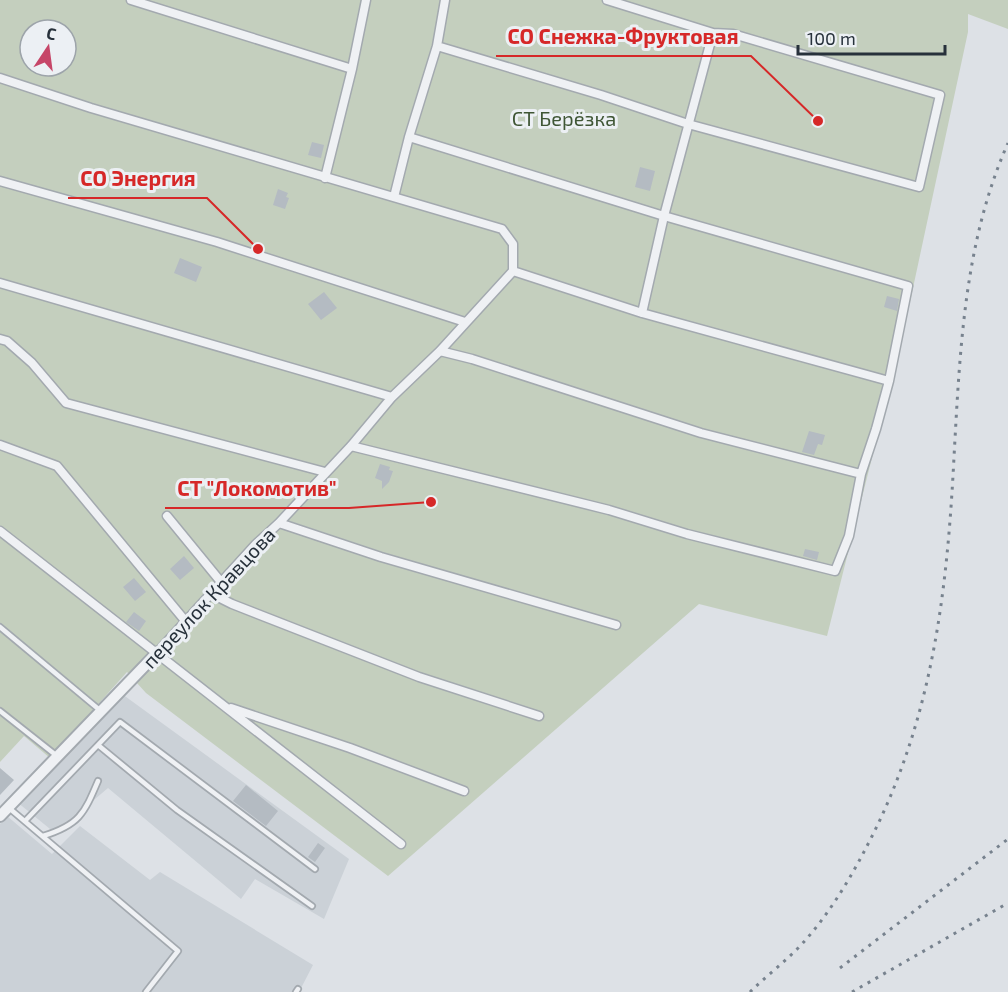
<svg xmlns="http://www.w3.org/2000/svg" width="1008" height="992" font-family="'Exo 2',sans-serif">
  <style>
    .built { fill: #cbd1d7 }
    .green { fill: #c4cfbe; fill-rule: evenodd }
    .building { fill: #b4bbc2 }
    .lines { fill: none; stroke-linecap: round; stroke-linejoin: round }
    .service-casing { stroke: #a3a9af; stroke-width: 8 }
    .minor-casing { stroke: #a3a9af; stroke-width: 11 }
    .tertiary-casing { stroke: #a3a9af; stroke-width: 14 }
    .service { stroke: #eff1f4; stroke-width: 4.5 }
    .minor { stroke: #eff1f4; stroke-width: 8 }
    .tertiary { stroke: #eff1f4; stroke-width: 10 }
    .rail { stroke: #77828e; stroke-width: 3; stroke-dasharray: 3 6; stroke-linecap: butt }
    .labels { text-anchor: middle; stroke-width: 6; stroke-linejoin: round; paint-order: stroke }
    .park-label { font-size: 20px; fill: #3f5635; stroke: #ecf0f4 }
    .street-label { font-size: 20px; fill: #27313b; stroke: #ecf0f4 }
    .leader { fill: none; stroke: #d62828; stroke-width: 2 }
    .callout-dot { fill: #d62828; stroke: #ecf0f4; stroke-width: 2 }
    .callout-label { font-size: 21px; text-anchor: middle; font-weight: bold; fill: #d62828; stroke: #ecf0f4; stroke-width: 6; stroke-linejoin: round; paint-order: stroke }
  </style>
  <rect width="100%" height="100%" fill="#dde1e6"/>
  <path class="built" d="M122 694 349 859 324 919 255 879 241 899 108 788 55 833 17 802Z
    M7 816 52 854 80 826 150 880 160 872 313 965 299 992H0V824Z"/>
  <path class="green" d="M0 0H1008V29L968 14V32L902 339 827 636 699 604 388 876 146 693 127 672 50 758 24 736 0 762ZM30 30H66V66H30Z"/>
  <path class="building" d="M312 142 324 145 321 158 308 155Z
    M640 167 655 171 650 191 635 187Z
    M278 189 288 193 286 197 289 198 285 209 273 205Z
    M180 258 202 267 196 282 174 273Z
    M324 292 337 308 321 320 308 304Z
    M887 296 899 299 897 311 884 307Z
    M809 431 825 435 822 445 818 444 814 455 802 452Z
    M380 464 390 467 389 470 393 471 389 482 382 489V481L375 478Z
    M805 549 819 552 817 560 803 556Z
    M184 556 194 568 180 580 170 569Z
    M134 578 146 592 135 601 123 587Z
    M134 612 146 621 139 631 126 622Z
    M0 768 14 780 0 795Z
    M246 785 278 811 266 826 233 801Z
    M318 843 325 848 315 862 308 857Z"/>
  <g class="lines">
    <defs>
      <path id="service" d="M0 627 102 712
        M0 711 57 756
        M98 745 177 810 312 906
        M9 808 178 951 146 992
        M25 821 120 722 315 869
        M43 836C79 825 84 814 98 781
        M296 992 298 989"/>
      <path id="minor" d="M131 0 352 69
        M437 46 601 95 688 124 919 187 940 95 733 34 713 33 607 0
        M0 78 91 108 502 229 513 244V271
        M325 178 352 69 366 0
        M0 181 217 242 465 322
        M394 197 409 137 437 46 445 0
        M513 271 642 313 889 381
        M0 283 392 397
        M642 313 664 216 713 33
        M0 339 7 341 32 363 66 403 325 472
        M440 351 472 359 701 433 861 474
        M0 445 57 466 187 623
        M351 446 609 510 687 534 835 571 849 536 861 474 876 429 889 381 908 286 664 216 409 137
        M167 516 221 582
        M279 523 381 557 616 625
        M0 531 401 844
        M212 594 232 604 419 677 539 716
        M156 654 256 544 279 523 351 446 392 397 440 351 513 271
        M231 708 350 748 464 791"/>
      <path id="tertiary" d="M0 816 156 654"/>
    </defs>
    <use href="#service" class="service-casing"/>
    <use href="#minor" class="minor-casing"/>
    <use href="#tertiary" class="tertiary-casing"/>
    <use href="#service" class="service"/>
    <use href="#minor" class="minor"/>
    <use href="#tertiary" class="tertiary"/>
    <path class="rail" d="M840 968 1008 839
      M750 992C766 976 785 962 801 945 827 917 849 881 867 846 932 722 947 595 954 457 960 350 964 242 1008 143
      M852 992 1008 903"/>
  </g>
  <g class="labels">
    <g class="park-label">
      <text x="564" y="126">СТ Берёзка</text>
    </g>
    <g class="street-label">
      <text transform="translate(209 598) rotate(-47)" y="7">переулок Кравцова</text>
    </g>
  </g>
  <path class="leader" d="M818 121L751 56H496M258 249L207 198H68M431 502L349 508H165"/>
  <g class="callout-dot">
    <circle cx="818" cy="121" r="6"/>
    <circle cx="258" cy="249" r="6"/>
    <circle cx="431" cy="502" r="6"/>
  </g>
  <g class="callout-label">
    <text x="623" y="44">СО Снежка-Фруктовая</text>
    <text x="138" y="186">СО Энергия</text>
    <text x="257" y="496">СТ "Локомотив"</text>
  </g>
  <g transform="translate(48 48) rotate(13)"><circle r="28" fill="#ecf0f4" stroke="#9da4aa" stroke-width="1.5"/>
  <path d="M0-4.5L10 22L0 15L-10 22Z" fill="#c64668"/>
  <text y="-9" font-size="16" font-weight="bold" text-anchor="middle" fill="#27313b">С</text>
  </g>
  <path d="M798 45v9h147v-9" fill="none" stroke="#27313b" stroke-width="3"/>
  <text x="807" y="45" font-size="18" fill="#27313b" stroke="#ecf0f4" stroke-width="4.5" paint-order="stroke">100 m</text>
</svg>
